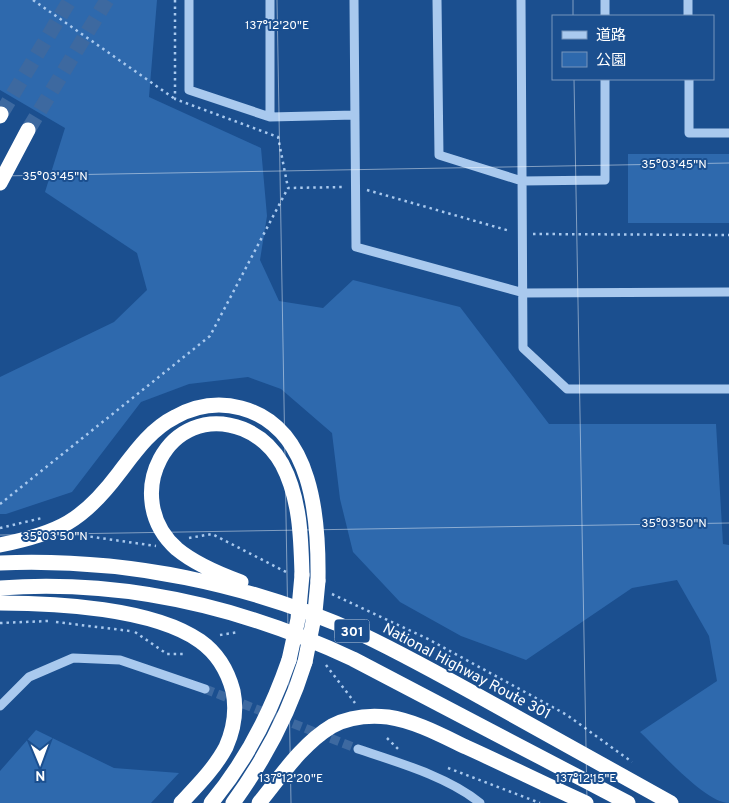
<svg xmlns="http://www.w3.org/2000/svg" width="729" height="803" font-family="Overpass,'Noto Sans JP',sans-serif">
  <style>
    .green { fill: #2e69ad }
    .lines { fill: none; stroke-linecap: round; stroke-linejoin: round }
    .minor-tunnel { stroke: #3d69a0; stroke-width: 9; stroke-dasharray: 9 4.5; stroke-linecap: butt }
    .highway-tunnel { stroke: #3d69a0; stroke-width: 15; stroke-dasharray: 15 8; stroke-linecap: butt }
    .path { stroke: #a9c9ee; stroke-width: 2.5; stroke-dasharray: 2.5 4; stroke-linecap: butt }
    .minor { stroke: #a9c9ee; stroke-width: 9 }
    .highway { stroke: #fff; stroke-width: 15 }
    .highway-bridge { stroke: #fff; stroke-width: 15 }
    .ticks { fill: none; stroke: #fff; stroke-width: 1; stroke-opacity: 0.45 }
    .labels { text-anchor: middle; stroke-width: 4; stroke-linejoin: round; paint-order: stroke }
    .shield { fill: #1b4f8f; stroke: #bbcadd; stroke-width: 1 }
    .shield-label { font-size: 14px; font-weight: bold; fill: #fff }
    .street-label { font-size: 15px; fill: #fff; stroke: #1b4f8f }
    .ticks-label { font-size: 12px; text-anchor: middle; fill: #fff; stroke: #1b4f8f; stroke-width: 4; stroke-linejoin: round; paint-order: stroke }
  </style>
  <rect width="100%" height="100%" fill="#1b4f8f"/>
  <path class="green" d="M0 0H157L149 97 261 148 267 216 260 260 279 301 323 308 353 280 460 307 549 424H716L723 544 729 545V803C705 803 658 749 640 732L717 681 709 636 677 580 632 588 526 660 461 636 400 602 353 552 340 499 332 433 281 389 248 377 189 384 141 402 72 492 6 514H0V377L114 322 147 290 137 253 45 192 65 128 0 90Z
    M628 154H729V223H628Z
    M36 730 114 768 179 773 151 803H0V771Z"/>
  <g class="lines">
    <path class="minor-tunnel" d="M205 689 358 749"/>
    <path class="highway-tunnel" d="M1 114 70 0
      M28 130 107 0"/>
    <path class="path" d="M33 0 175 99
      M175 0V99L278 137 288 188 344 187
      M367 190 510 231
      M533 234 729 235
      M0 504 210 336 288 188
      M0 528 42 518
      M78 533 86 536 156 546
      M189 538 212 534 286 572
      M332 594 428 639 567 715 632 762
      M56 622 130 631
      M0 623 48 621
      M135 632 167 654H185
      M220 635 239 632
      M326 665 355 703
      M387 738 399 750
      M448 768 540 803"/>
    <path class="minor" d="M189 0V90L270 117 355 115
      M354 0 356 247 524 293 729 292
      M437 0 439 155 522 181 605 180V79
      M521 0 523 348 567 389H729
      M605 0V16
      M688 0V16
      M689 79V133H729
      M270 117V0
      M0 706 29 677 73 658 120 660 205 689
      M358 749C397 762 449 777 480 803"/>
    <path class="highway" d="M0 116 1 114
      M0 183 28 130
      M0 545C59 533 83 521 119 473 135 452 151 429 175 417 195 406 218 402 241 408 313 427 319 519 318 581
      M0 563C125 558 249 583 363 635 407 656 450 680 493 704 552 737 611 770 671 803
      M241 582C219 574 195 564 177 549 119 498 168 400 243 429 260 436 273 448 282 464 300 498 301 537 302 575
      M0 588C123 579 242 607 353 659L628 803
      M0 603C56 603 153 608 200 641 217 653 228 672 233 691 237 711 234 729 226 747 215 768 197 786 181 803
      M211 803C247 760 271 712 289 660
      M233 803C265 759 289 714 305 662
      M259 803C281 776 302 744 332 726 349 717 369 715 388 717 415 721 441 735 466 747 506 765 546 785 586 803"/>
    <path class="highway-bridge" d="M289 660 298 619 302 575
      M305 662 315 612 318 581"/>
  </g>
  <path class="ticks" d="M277 0 291 803M573 0V16M574 79 587 803M0 176 729 163M0 535 729 523"/>
  <g class="labels">
    <rect class="shield" x="334.5" y="619.5" width="35" height="23" rx="4"/>
    <g class="shield-label">
      <text x="352" y="636">301</text>
    </g>
    <g class="street-label">
      <text transform="translate(467 671) rotate(28)" y="5">National Highway Route 301</text>
    </g>
  </g>
  <g class="ticks-label">
    <text x="277" y="29">137°12'20"E</text>
    <text x="674" y="168">35°03'45"N</text>
    <text x="55" y="180">35°03'45"N</text>
    <text x="674" y="527">35°03'50"N</text>
    <text x="55" y="540">35°03'50"N</text>
    <text x="291" y="782">137°12'20"E</text>
    <text x="586" y="782">137°12'15"E</text>
  </g>
  <rect x="552" y="15" width="162" height="65" fill="#1b4f8f" stroke="#7695bc"/>
  <rect x="562" y="31" width="25" height="8" fill="#a9c9ee" stroke="#7695bc"/>
  <text x="596" y="40" font-size="15" fill="#ffffff">道路</text>
  <rect x="562" y="52" width="25" height="15" fill="#2e69ad" stroke="#7695bc"/>
  <text x="596" y="65" font-size="15" fill="#ffffff">公園</text>
  <g transform="translate(40 763) rotate(179)" stroke="#1b4f8f" stroke-width="4" paint-order="stroke">
  <path d="M0-4L9 19L0 12L-9 19Z" fill="#ffffff"/>
  <text y="-8" font-size="14" font-weight="bold" text-anchor="middle" fill="#ffffff">N</text>
  </g>
</svg>
